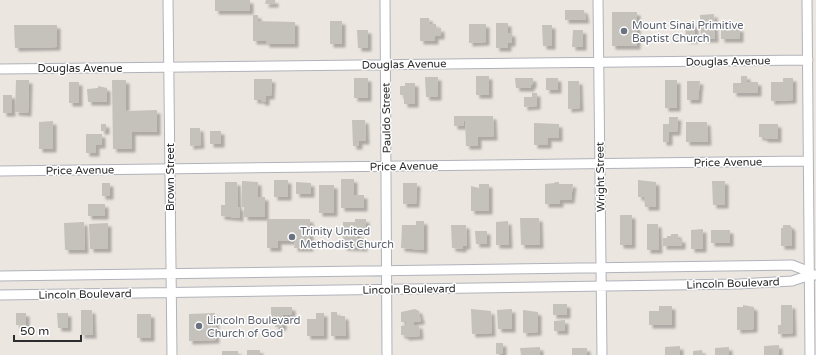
<svg xmlns="http://www.w3.org/2000/svg" width="816" height="355" font-family="'Varela Round',sans-serif">
  <style>
    .building { fill: #c5c1bb; filter: url(#shadow) }
    .lines { fill: none; stroke-linecap: round; stroke-linejoin: round }
    .minor-casing { stroke: #b0b3bb; stroke-width: 11 }
    .minor { stroke: #fff; stroke-width: 9 }
    .worship-dot { fill: #6b7280; stroke: #fff; stroke-width: 1.5 }
    .labels { text-anchor: middle; stroke-width: 3; stroke-linejoin: round; paint-order: stroke }
    .worship-label { font-size: 11px; fill: #5b616d; stroke: #fff; text-anchor: start }
    .street-label { font-size: 11px; fill: #2c2c2c; stroke: #fff }
  </style>
  <defs>
    <filter id="shadow"><feDropShadow dx="3.5" dy="3.5" stdDeviation="1" flood-color="#0004"/></filter>
  </defs>
  <rect width="100%" height="100%" fill="#ece6e0"/>
  <path class="building" d="M215 0H250V11H215Z
    M266 0H275V4H265Z
    M565 10H584L586 20H565Z
    M612 12H637V46H612Z
    M714 14 715 39H701L700 15Z
    M253 15H258V21H253Z
    M420 18H429L430 24H436V29L441 28V36H435V41H420Z
    M253 21 295 22V44H266V41H253Z
    M330 21H342V44H330Z
    M496 23H508V33H512V43H508V48H496Z
    M469 24H486V42L469 43Z
    M685 24H695V40H686Z
    M14 25H57V47L15 48Z
    M542 25H552V46H543Z
    M740 28V39H721V29Z
    M357 30H368V48H358Z
    M573 30H583V47H572Z
    M476 76H489V95H476Z
    M741 76H747V82H758V93H733V83H741Z
    M425 77H438V97H426Z
    M354 78H368V98H354Z
    M515 78H533V85H531V88H516Z
    M546 78H558V90H546Z
    M783 78H793V100L771 101V82H783Z
    M254 79H272L271 96H266V102H262L261 100H254Z
    M16 80H29L28 113 15 112Z
    M112 80H126V111L157 110V132H132V149H113Z
    M665 80H677V108H665Z
    M568 81H579L580 108 568 109Z
    M687 81H700L698 100H687Z
    M69 82H79V103H69Z
    M405 83H415V104H404V95H400V86H405Z
    M98 86 107 88V102H88L87 89 98 88Z
    M532 93H537V106L524 107V97H532Z
    M3 95H12V113H3Z
    M454 116H493L494 137H478V146H466L465 121H464V126H454Z
    M669 117H678L677 132H669V142H663V124H669Z
    M352 120H365L366 141H359V146H353Z
    M53 121V149H39V122Z
    M686 122H707L708 142H686Z
    M534 123 559 124V138H548V145H534Z
    M101 124H106V131H101Z
    M759 124H778V139H764V137H759Z
    M190 128H200L201 145 190 146Z
    M210 131H221V144H210Z
    M86 134H102V145H96V153H86Z
    M341 179H354V195H364V208H341Z
    M274 180H288V197H274Z
    M638 180 656 182V207H645L644 197H638Z
    M242 181 258 182V197H265V217H244V207H242Z
    M712 181H725V205H713Z
    M225 182H237L238 207H240V218L221 216V205H225Z
    M296 182 311 183V194H296Z
    M555 182H559V184H573L571 200H560V204H545V184L555 183Z
    M102 183H110V196H102Z
    M403 183H417L416 204H403Z
    M479 184H489V211H471V186L479 188Z
    M319 185H334V213H319Z
    M88 204H105V216H88Z
    M620 215H632V245H620Z
    M520 218H539L540 245H521Z
    M267 219H310V248H294L295 241H278V248H267Z
    M355 219H366V231H358V238H364V248L343 247V222H355Z
    M416 221H424V250L401 248 402 225H416Z
    M508 221 509 245H496V222Z
    M84 222 85 250H65L64 223Z
    M108 223V249H90L89 224Z
    M647 224H658L659 250H647Z
    M451 225H466L467 246H463V249L452 248Z
    M783 225H790L792 228V246H781V228H783Z
    M703 229V249H691V230Z
    M711 230H730V243H711Z
    M475 231H487V244H476Z
    M671 234H678V239H682V246H663V238H667V236H671Z
    M553 304H567V315H553Z
    M743 305 754 307V329L737 330V307H743Z
    M781 305H792L793 333 778 334V325H781Z
    M659 306H672V325H649V311H659Z
    M271 307H292V314L283 315V327H275V317H271Z
    M415 309 419 311 420 317H421V321L414 322V325H419L420 336 405 337V335H401V326L406 325V322H401V312Z
    M471 309 491 311 492 333 472 334Z
    M512 309V329H498L497 310Z
    M81 310H92L93 335H81Z
    M523 310 538 312V332L523 333Z
    M331 312H337V316H345L346 336H331Z
    M16 313H26V326L16 325Z
    M57 313H68V328H58Z
    M215 313 216 340 189 341V314Z
    M316 313H324V336H307V319H316Z
    M137 314H151V338H137Z
    M565 320V331H554V321Z
    M496 343H503V354H496Z
    M779 345V355H764V346Z
    M680 346V355H665V347Z
    M540 347V355H521L520 348Z
    M729 347V355H715V348Z
    M572 348H587V355H572Z
    M247 350H260V355H247Z
    M702 350 703 355H693V351Z
    M222 351H238V355H222Z"/>
  <g class="lines">
    <defs>
      <path id="minor" d="M168 0 172 355
        M385 0 387 355
        M598 0 602 355
        M807 0 810 355
        M0 69 808 60
        M0 171 808 161
        M0 276 792 265 810 272
        M0 295 739 284 792 281 810 275H816"/>
    </defs>
    <use href="#minor" class="minor-casing"/>
    <use href="#minor" class="minor"/>
  </g>
  <g class="worship-dot">
    <circle cx="624" cy="31" r="4"/>
    <circle cx="292" cy="237" r="4"/>
    <circle cx="199" cy="326" r="4"/>
  </g>
  <g class="labels">
    <g class="worship-label">
      <text x="632" y="29">Mount Sinai Primitive<tspan x="632" dy="13">Baptist Church</tspan></text>
      <text x="300" y="235">Trinity United<tspan x="300" dy="13">Methodist Church</tspan></text>
      <text x="207" y="324">Lincoln Boulevard<tspan x="207" dy="13">Church of God</tspan></text>
    </g>
    <g class="street-label">
      <text transform="translate(728 61) rotate(-1)" y="4">Douglas Avenue</text>
      <text transform="translate(404 64) rotate(-1)" y="4">Douglas Avenue</text>
      <text x="80" y="72">Douglas Avenue</text>
      <text transform="translate(386 118) rotate(-91)" y="4">Pauldo Street</text>
      <text transform="translate(728 162) rotate(-1)" y="4">Price Avenue</text>
      <text transform="translate(404 166) rotate(-1)" y="4">Price Avenue</text>
      <text transform="translate(80 170) rotate(-1)" y="4">Price Avenue</text>
      <text transform="translate(170 177) rotate(-90)" y="4">Brown Street</text>
      <text transform="translate(600 177) rotate(-91)" y="4">Wright Street</text>
      <text transform="translate(733 283) rotate(-2)" y="4">Lincoln Boulevard</text>
      <text transform="translate(409 289) rotate(-1)" y="4">Lincoln Boulevard</text>
      <text transform="translate(85 294) rotate(-1)" y="4">Lincoln Boulevard</text>
    </g>
  </g>
  <path d="M14 335v6h67v-6" fill="none" stroke="#2c2c2c" stroke-width="2"/>
  <text x="20" y="335" font-size="12" fill="#2c2c2c" stroke="#ffffff" stroke-width="3" paint-order="stroke">50 m</text>
</svg>
